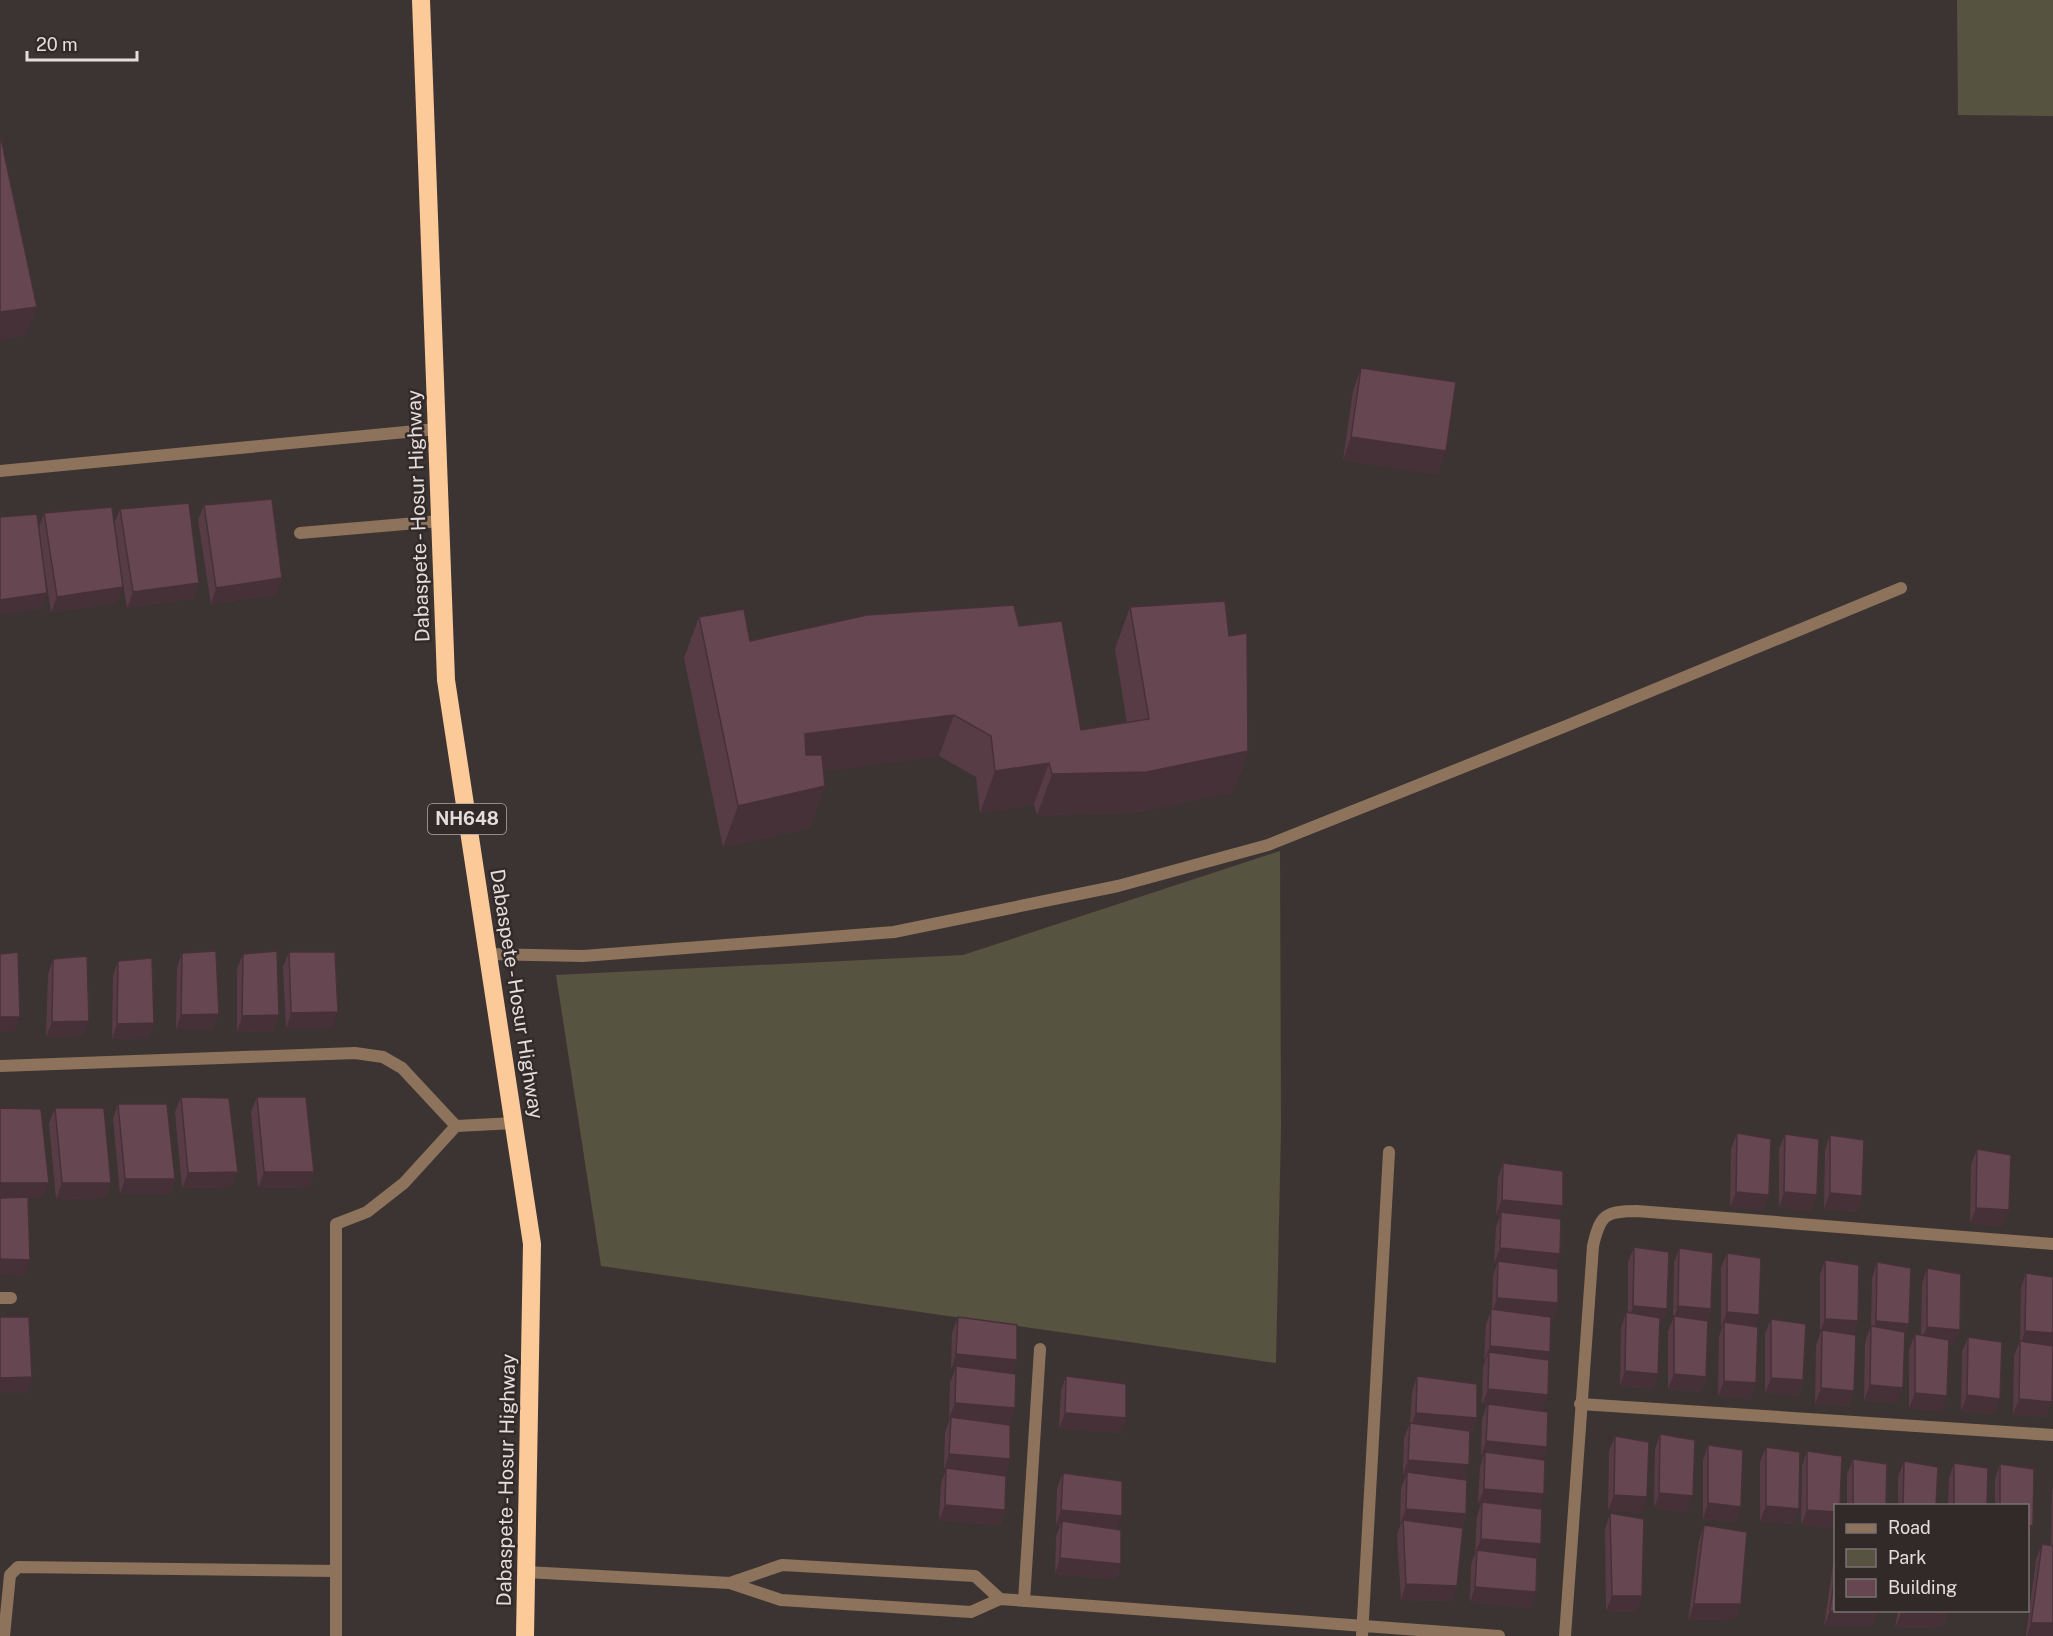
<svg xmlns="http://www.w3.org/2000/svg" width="2053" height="1636" font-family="'Public Sans',sans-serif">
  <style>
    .green { fill: #575341 }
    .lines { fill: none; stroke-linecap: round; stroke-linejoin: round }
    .lane { stroke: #8d735b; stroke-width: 12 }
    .street { stroke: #8d735b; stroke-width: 12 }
    .highway { stroke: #fcc999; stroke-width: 18 }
    .wall { fill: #573c46 }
    .shaded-wall { fill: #473139 }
    .building { fill: #654651; stroke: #473139; stroke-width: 1.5 }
    .labels { text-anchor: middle; stroke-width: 5; stroke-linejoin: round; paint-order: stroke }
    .shield { fill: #322a29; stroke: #aea8a7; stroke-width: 1.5 }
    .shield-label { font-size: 18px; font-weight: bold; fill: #e3dedd }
    .street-label { font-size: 20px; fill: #e3dedd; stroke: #322a29 }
  </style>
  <rect width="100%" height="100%" fill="#3c3432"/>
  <path class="green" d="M1957 0H2053V116L1958 115Z
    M1280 851 1281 1128 1276 1363 601 1266 556 975 963 955Z"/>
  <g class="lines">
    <path class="lane" d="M300 533 440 521
      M0 1066 355 1053 383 1057 402 1068 456 1126 514 1123
      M0 1298H11
      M4 1636 10 1575 18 1567 336 1571
      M336 1636V1224L367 1212 404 1183 456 1126"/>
    <path class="street" d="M0 471 437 429
      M488 954 583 956 894 932 1118 886 1268 845 1566 726 1901 588
      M1580 1404 2053 1435
      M526 1572 730 1583 781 1600 971 1612 1000 1599 1499 1636
      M730 1583 782 1565 975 1576 1000 1599
      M1024 1601 1040 1349
      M1362 1636 1389 1152
      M1565 1636 1593 1246C1600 1215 1605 1211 1637 1211L2053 1244"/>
    <path class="highway" d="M421 0 446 680 532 1244 525 1636"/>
  </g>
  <path class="wall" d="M1361 368 1438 474 1343 460 1353 391Z
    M204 505 277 594 211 604 198 520Z
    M120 509 194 598 127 608 115 531 117 603 51 612 43 559 47 593 42 609 39 527 44 513 114 524Z
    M1130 607 1229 636 1248 751 1233 792 1132 813 1037 815 1034 804 980 813 976 777 939 756 823 771 810 828 723 847 684 658 699 617 750 641 1019 626 1081 730 1127 723 1115 649Z
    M289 952 332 1028H286L283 967Z
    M182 953 213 1030H176L177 968Z
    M243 954 279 1015 273 1031 237 1032V969Z
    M53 959 84 1036 46 1037 48 975Z
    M118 961 154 1023 148 1038 112 1039 113 976Z
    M181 1097 232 1187 182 1188 175 1112Z
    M257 1097 314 1172 309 1187 258 1188 251 1112Z
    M118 1104 175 1179 170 1194H120L113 1119Z
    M55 1108 111 1183 106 1198 56 1199 49 1123Z
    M1737 1133 1763 1210 1730 1207 1731 1149Z
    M1785 1134 1811 1211 1779 1207V1149Z
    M1830 1135 1862 1196 1857 1211 1824 1209 1825 1150Z
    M1977 1149 2003 1226 1970 1223 1971 1165Z
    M1503 1163 1558 1219 1560 1254 1555 1269 1558 1303 1552 1319H1551L1543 1410 1505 1407 1543 1460 1536 1558V1592L1530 1608 1470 1602 1471 1565 1475 1554 1477 1517 1481 1504H1478L1480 1467 1483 1457H1481L1482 1420 1487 1405H1482L1483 1368 1485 1361H1484L1486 1324 1492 1309 1493 1276 1497 1264H1494L1496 1227 1500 1216 1496 1215 1498 1178Z
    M1634 1247 1667 1309 1661 1324H1660L1658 1374 1653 1389 1620 1386 1621 1328 1626 1312 1628 1313V1262Z
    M1679 1248 1711 1309 1707 1321 1706 1377 1701 1392 1668 1389V1331L1673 1319 1674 1263Z
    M1727 1253 1759 1315 1755 1326 1751 1399 1718 1396 1719 1337 1722 1327H1721V1268Z
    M1825 1260 1858 1321 1853 1335 1854 1391 1848 1406 1815 1404 1816 1345 1820 1334V1275Z
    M1877 1262 1905 1336 1897 1403 1864 1400 1865 1342 1871 1326 1872 1278Z
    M1927 1268 1954 1345H1949L1942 1411 1909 1408V1350L1915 1334 1921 1335 1922 1284Z
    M2026 1273 2046 1417 2013 1414 2014 1356 2020 1341 2021 1288Z
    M958 1317 1017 1360 1012 1373 1010 1424 976 1420 1010 1459 1004 1475 987 1473 1005 1510 1000 1525 939 1520 941 1483 946 1470H944L945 1433 950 1418H949L950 1382 955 1370H951L952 1333Z
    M1771 1319 1803 1380 1798 1396 1765 1393V1334Z
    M1968 1337 2000 1399 1994 1414 1961 1411 1962 1352Z
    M1066 1376 1126 1418 1121 1433 1059 1428 1061 1391Z
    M1417 1376 1471 1434H1469L1464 1479 1466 1514 1461 1528 1452 1601 1401 1600 1397 1535 1401 1524H1400L1401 1487 1406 1476 1403 1475 1404 1438 1410 1423 1412 1392Z
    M1660 1434 1687 1512 1654 1508 1655 1450Z
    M1615 1436 1647 1497 1641 1513 1608 1510 1609 1451Z
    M1708 1445 1735 1522 1703 1519V1460Z
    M1766 1447 1793 1524 1760 1521V1462Z
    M1807 1451 1836 1506V1525L1834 1528 1801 1525 1802 1466Z
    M1853 1459 1886 1506H1847V1474Z
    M1904 1461 1936 1506H1898V1477Z
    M1954 1463 1987 1506H1948L1949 1478Z
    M2000 1464 2034 1469 2033 1526 2028 1540V1506H1995V1479Z
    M1063 1473 1117 1529 1121 1564 1116 1579 1055 1574 1056 1537 1060 1526 1056 1525 1057 1488Z
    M2053 1487V1636H2026L2036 1560 2042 1544 2051 1546 2052 1491Z
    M1610 1513 1642 1596 1636 1612 1606 1611 1605 1529Z
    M1704 1525 1741 1604 1735 1619 1688 1620 1699 1541Z
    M1836 1544V1611H1877L1871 1626H1824Z
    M1898 1611H1948L1943 1627 1895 1628Z"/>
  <path class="shaded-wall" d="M37 307 26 336 0 340V312Z
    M1351 437 1446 451 1438 474 1343 460Z
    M282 578 277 594 211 604 216 588Z
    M199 583 194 598 127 608 133 592Z
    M123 587 117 603 51 612 57 597Z
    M47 593 42 609 0 615V600Z
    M954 715 939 756 790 776 805 734Z
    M1248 751 1233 792 1132 813 1037 815 1052 774Z
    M1049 763 1034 804 980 813 995 771Z
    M825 786 810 828 723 847 738 806Z
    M338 1012 332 1028H286L291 1013Z
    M219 1014 213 1030H176L181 1015Z
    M279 1015 273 1031 237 1032 242 1016Z
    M0 1017H20L14 1032H0Z
    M89 1021 84 1036 46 1037 52 1022Z
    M154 1023 148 1038 112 1039 117 1024Z
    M238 1172 232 1187 182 1188 188 1173Z
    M264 1172H314L309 1187 258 1188Z
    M125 1179H175L170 1194H120Z
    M0 1183H49L43 1198 0 1199Z
    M62 1183H111L106 1198 56 1199Z
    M1736 1192 1769 1195 1763 1210 1730 1207Z
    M1784 1192 1817 1195 1811 1211 1779 1207Z
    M1830 1193 1862 1196 1857 1211 1824 1209Z
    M1502 1200 1563 1206 1557 1221 1501 1212 1500 1216 1496 1215Z
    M1976 1208 2009 1210 2003 1226 1970 1223Z
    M1500 1248 1560 1254 1555 1269 1498 1261 1497 1264H1494Z
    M0 1259 30 1260 25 1276 0 1275Z
    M1497 1298 1558 1303 1552 1319 1492 1314Z
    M1633 1306 1667 1309 1661 1324 1628 1321Z
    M1678 1306 1711 1309 1706 1324 1674 1318Z
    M1727 1312 1759 1315 1754 1330 1724 1322 1722 1327H1721Z
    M1825 1319 1858 1321 1852 1337 1822 1330 1819 1334Z
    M1876 1321 1909 1324 1903 1340 1871 1336Z
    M1927 1327 1960 1330 1954 1345 1921 1342Z
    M2025 1331 2053 1333V1349L2020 1346Z
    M1490 1346 1550 1352 1545 1367 1489 1352 1485 1361H1484Z
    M956 1354 1017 1360 1011 1375 956 1366 955 1370H951Z
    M1625 1371 1658 1374 1653 1389 1620 1386Z
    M1674 1374 1706 1377 1701 1392 1668 1389Z
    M32 1377 27 1393H0V1378Z
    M1771 1378 1803 1380 1798 1396 1765 1393Z
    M1724 1381 1756 1383 1751 1399 1718 1396Z
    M1870 1385 1903 1388 1897 1403 1864 1400Z
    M1821 1388 1854 1391 1848 1406 1815 1404Z
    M1488 1389 1548 1395 1543 1410 1482 1405Z
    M1915 1393 1947 1396 1942 1411 1909 1408Z
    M1967 1395 2000 1399 1994 1414 1961 1411Z
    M2019 1399 2052 1402 2046 1417 2013 1414Z
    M955 1403 1015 1408 1010 1424 949 1418Z
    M1065 1413 1126 1418 1121 1433 1059 1428Z
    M1416 1413 1477 1418 1471 1434 1410 1428Z
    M1486 1441 1547 1447 1542 1462 1485 1452 1483 1457H1481Z
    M949 1454 1010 1459 1004 1475 944 1470Z
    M1408 1460 1469 1465 1463 1480 1407 1472 1406 1476 1403 1475Z
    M1484 1489 1544 1494 1539 1509 1482 1502 1481 1504H1478Z
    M1659 1493 1693 1496 1687 1512 1654 1508Z
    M1614 1495 1647 1497 1641 1513 1608 1510Z
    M1708 1503 1741 1507 1735 1522 1703 1519Z
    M945 1505 1005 1510 1000 1525 939 1520Z
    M1766 1506 1799 1509 1793 1524 1760 1521Z
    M1406 1509 1466 1514 1460 1529 1403 1520 1401 1524H1400Z
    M1061 1510 1122 1516 1116 1531 1062 1521 1060 1526 1056 1525Z
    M1807 1510 1836 1512V1525L1834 1528 1801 1525Z
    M2028 1525 2033 1526 2028 1540Z
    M1481 1539 1541 1544 1536 1559 1477 1550 1475 1554Z
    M1060 1558 1121 1564 1116 1579 1055 1574Z
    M1406 1584 1457 1586 1452 1601 1401 1600Z
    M1475 1587 1536 1592 1530 1608 1470 1602Z
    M1612 1596H1642L1636 1612 1606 1611Z
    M1694 1604H1741L1735 1619 1688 1620Z
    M1830 1611H1877L1871 1626H1824Z
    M1948 1612 1943 1627 1895 1628 1901 1613Z
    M2031 1623H2053V1636H2027Z"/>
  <path class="building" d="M0 134 37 307 0 312Z
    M1361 368 1456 382 1446 451 1351 437Z
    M272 499 282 578 216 588 204 505Z
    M189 503 199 583 133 592 120 509Z
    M112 507 123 587 57 597 44 513Z
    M37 514 47 593 0 600V517Z
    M1225 601 1229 636 1247 633 1248 751 1147 772 1052 774 1049 763 995 771 991 736 954 715 805 734 806 755H822L825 786 738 806 699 617 744 609 750 641 867 615 1014 605 1019 626 1062 621 1081 730 1149 719 1130 607Z
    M216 951 219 1014 181 1015 182 953Z
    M277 951 279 1015 242 1016 243 954Z
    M18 952 20 1017H0V954Z
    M289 952H335L338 1012 291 1013Z
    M87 956 89 1021 52 1022 53 959Z
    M152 958 154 1023 117 1024 118 961Z
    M181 1097 229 1098 238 1172 188 1173Z
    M257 1097H306L314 1172H264Z
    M118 1104H167L175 1179H125Z
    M0 1108 41 1109 49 1183H0Z
    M55 1108H104L111 1183H62Z
    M1737 1133 1771 1139 1769 1195 1736 1192Z
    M1785 1134 1819 1139 1817 1195 1784 1192Z
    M1830 1135 1864 1140 1862 1196 1830 1193Z
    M1977 1149 2011 1155 2009 1210 1976 1208Z
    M1503 1163 1563 1171V1206L1502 1200Z
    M28 1197 30 1260 0 1259V1198Z
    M1501 1212 1561 1219 1560 1254 1500 1248Z
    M1634 1247 1669 1252 1667 1309 1633 1306Z
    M1679 1248 1713 1253 1711 1309 1678 1306Z
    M1727 1253 1761 1258 1759 1315 1727 1312Z
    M1825 1260 1859 1265 1858 1321 1825 1319Z
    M1498 1261 1558 1269V1303L1497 1298Z
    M1877 1262 1911 1268 1909 1324 1876 1321Z
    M1927 1268 1961 1274 1960 1330 1927 1327Z
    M2026 1273 2053 1277V1333L2025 1331Z
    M1491 1309 1551 1317 1550 1352 1490 1346Z
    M1626 1312 1660 1318 1658 1374 1625 1371Z
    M1674 1316 1708 1321 1706 1377 1674 1374Z
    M0 1317H29L32 1377 0 1378Z
    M958 1317 1017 1325V1360L956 1354Z
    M1771 1319 1806 1324 1803 1380 1771 1378Z
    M1724 1322 1758 1327 1756 1383 1724 1381Z
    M1871 1326 1905 1332 1903 1388 1870 1385Z
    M1822 1330 1856 1335 1854 1391 1821 1388Z
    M1915 1334 1949 1340 1947 1396 1915 1393Z
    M1968 1337 2002 1342 2000 1399 1967 1395Z
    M2020 1341 2053 1346 2052 1402 2019 1399Z
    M1489 1352 1549 1360 1548 1395 1488 1389Z
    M956 1366 1016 1374 1015 1408 955 1403Z
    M1066 1376 1126 1384V1418L1065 1413Z
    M1417 1376 1477 1384V1418L1416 1413Z
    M1488 1404 1548 1412 1547 1447 1486 1441Z
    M951 1417 1010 1425V1459L949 1454Z
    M1410 1423 1470 1431 1469 1465 1408 1460Z
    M1660 1434 1695 1440 1693 1496 1659 1493Z
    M1615 1436 1649 1442 1647 1497 1614 1495Z
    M1708 1445 1743 1450 1741 1507 1708 1503Z
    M1766 1447 1800 1452 1799 1509 1766 1506Z
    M1807 1451 1842 1456 1840 1506H1836V1512L1807 1510Z
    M1485 1452 1545 1460 1544 1494 1484 1489Z
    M1853 1459 1887 1464 1886 1506H1853Z
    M1904 1461 1938 1467 1936 1506H1903Z
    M1954 1463 1988 1468 1987 1506H1954Z
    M2000 1464 2034 1469 2033 1526 2028 1525V1506H2000Z
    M946 1468 1006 1476 1005 1510 945 1505Z
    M1407 1472 1467 1480 1466 1514 1406 1509Z
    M1063 1473 1122 1481V1516L1061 1510Z
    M1482 1502 1542 1509 1541 1544 1481 1539Z
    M1610 1513 1644 1519 1642 1596H1612Z
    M1403 1520 1463 1528 1457 1586 1406 1584Z
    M1062 1521 1121 1530V1564L1060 1558Z
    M1704 1525 1747 1532 1741 1604H1694Z
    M2042 1544 2053 1546V1623H2031Z
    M1477 1550 1537 1558 1536 1592 1475 1587Z
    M1836 1566V1611H1860H1830Z
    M1901 1611H1948V1612L1901 1613Z"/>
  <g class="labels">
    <rect class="shield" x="428" y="804" width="78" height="30" rx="4.5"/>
    <g class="shield-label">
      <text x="467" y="825">NH648</text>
    </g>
    <g class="street-label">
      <text transform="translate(418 516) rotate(-92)" y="7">Dabaspete - Hosur Highway</text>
      <text transform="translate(517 994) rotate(81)" y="7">Dabaspete - Hosur Highway</text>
      <text transform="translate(506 1480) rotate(-89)" y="7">Dabaspete - Hosur Highway</text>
    </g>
  </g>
  <rect x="1834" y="1504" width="195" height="108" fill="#322a29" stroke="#797271" stroke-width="1.5"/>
  <rect x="1846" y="1524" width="30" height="9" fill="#8d735b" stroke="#797271" stroke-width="1.5"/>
  <text x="1888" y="1534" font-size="18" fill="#e3dedd">Road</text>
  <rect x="1846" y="1549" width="30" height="18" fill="#575341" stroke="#797271" stroke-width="1.5"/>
  <text x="1888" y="1564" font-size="18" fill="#e3dedd">Park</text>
  <rect x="1846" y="1579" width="30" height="18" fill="#654651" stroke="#797271" stroke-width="1.5"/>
  <text x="1888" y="1594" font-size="18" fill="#e3dedd">Building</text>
  <path d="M27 51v9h110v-9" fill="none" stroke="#e3dedd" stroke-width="3"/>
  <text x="36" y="51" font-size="18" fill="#e3dedd" stroke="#322a29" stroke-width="4.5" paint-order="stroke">20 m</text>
</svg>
